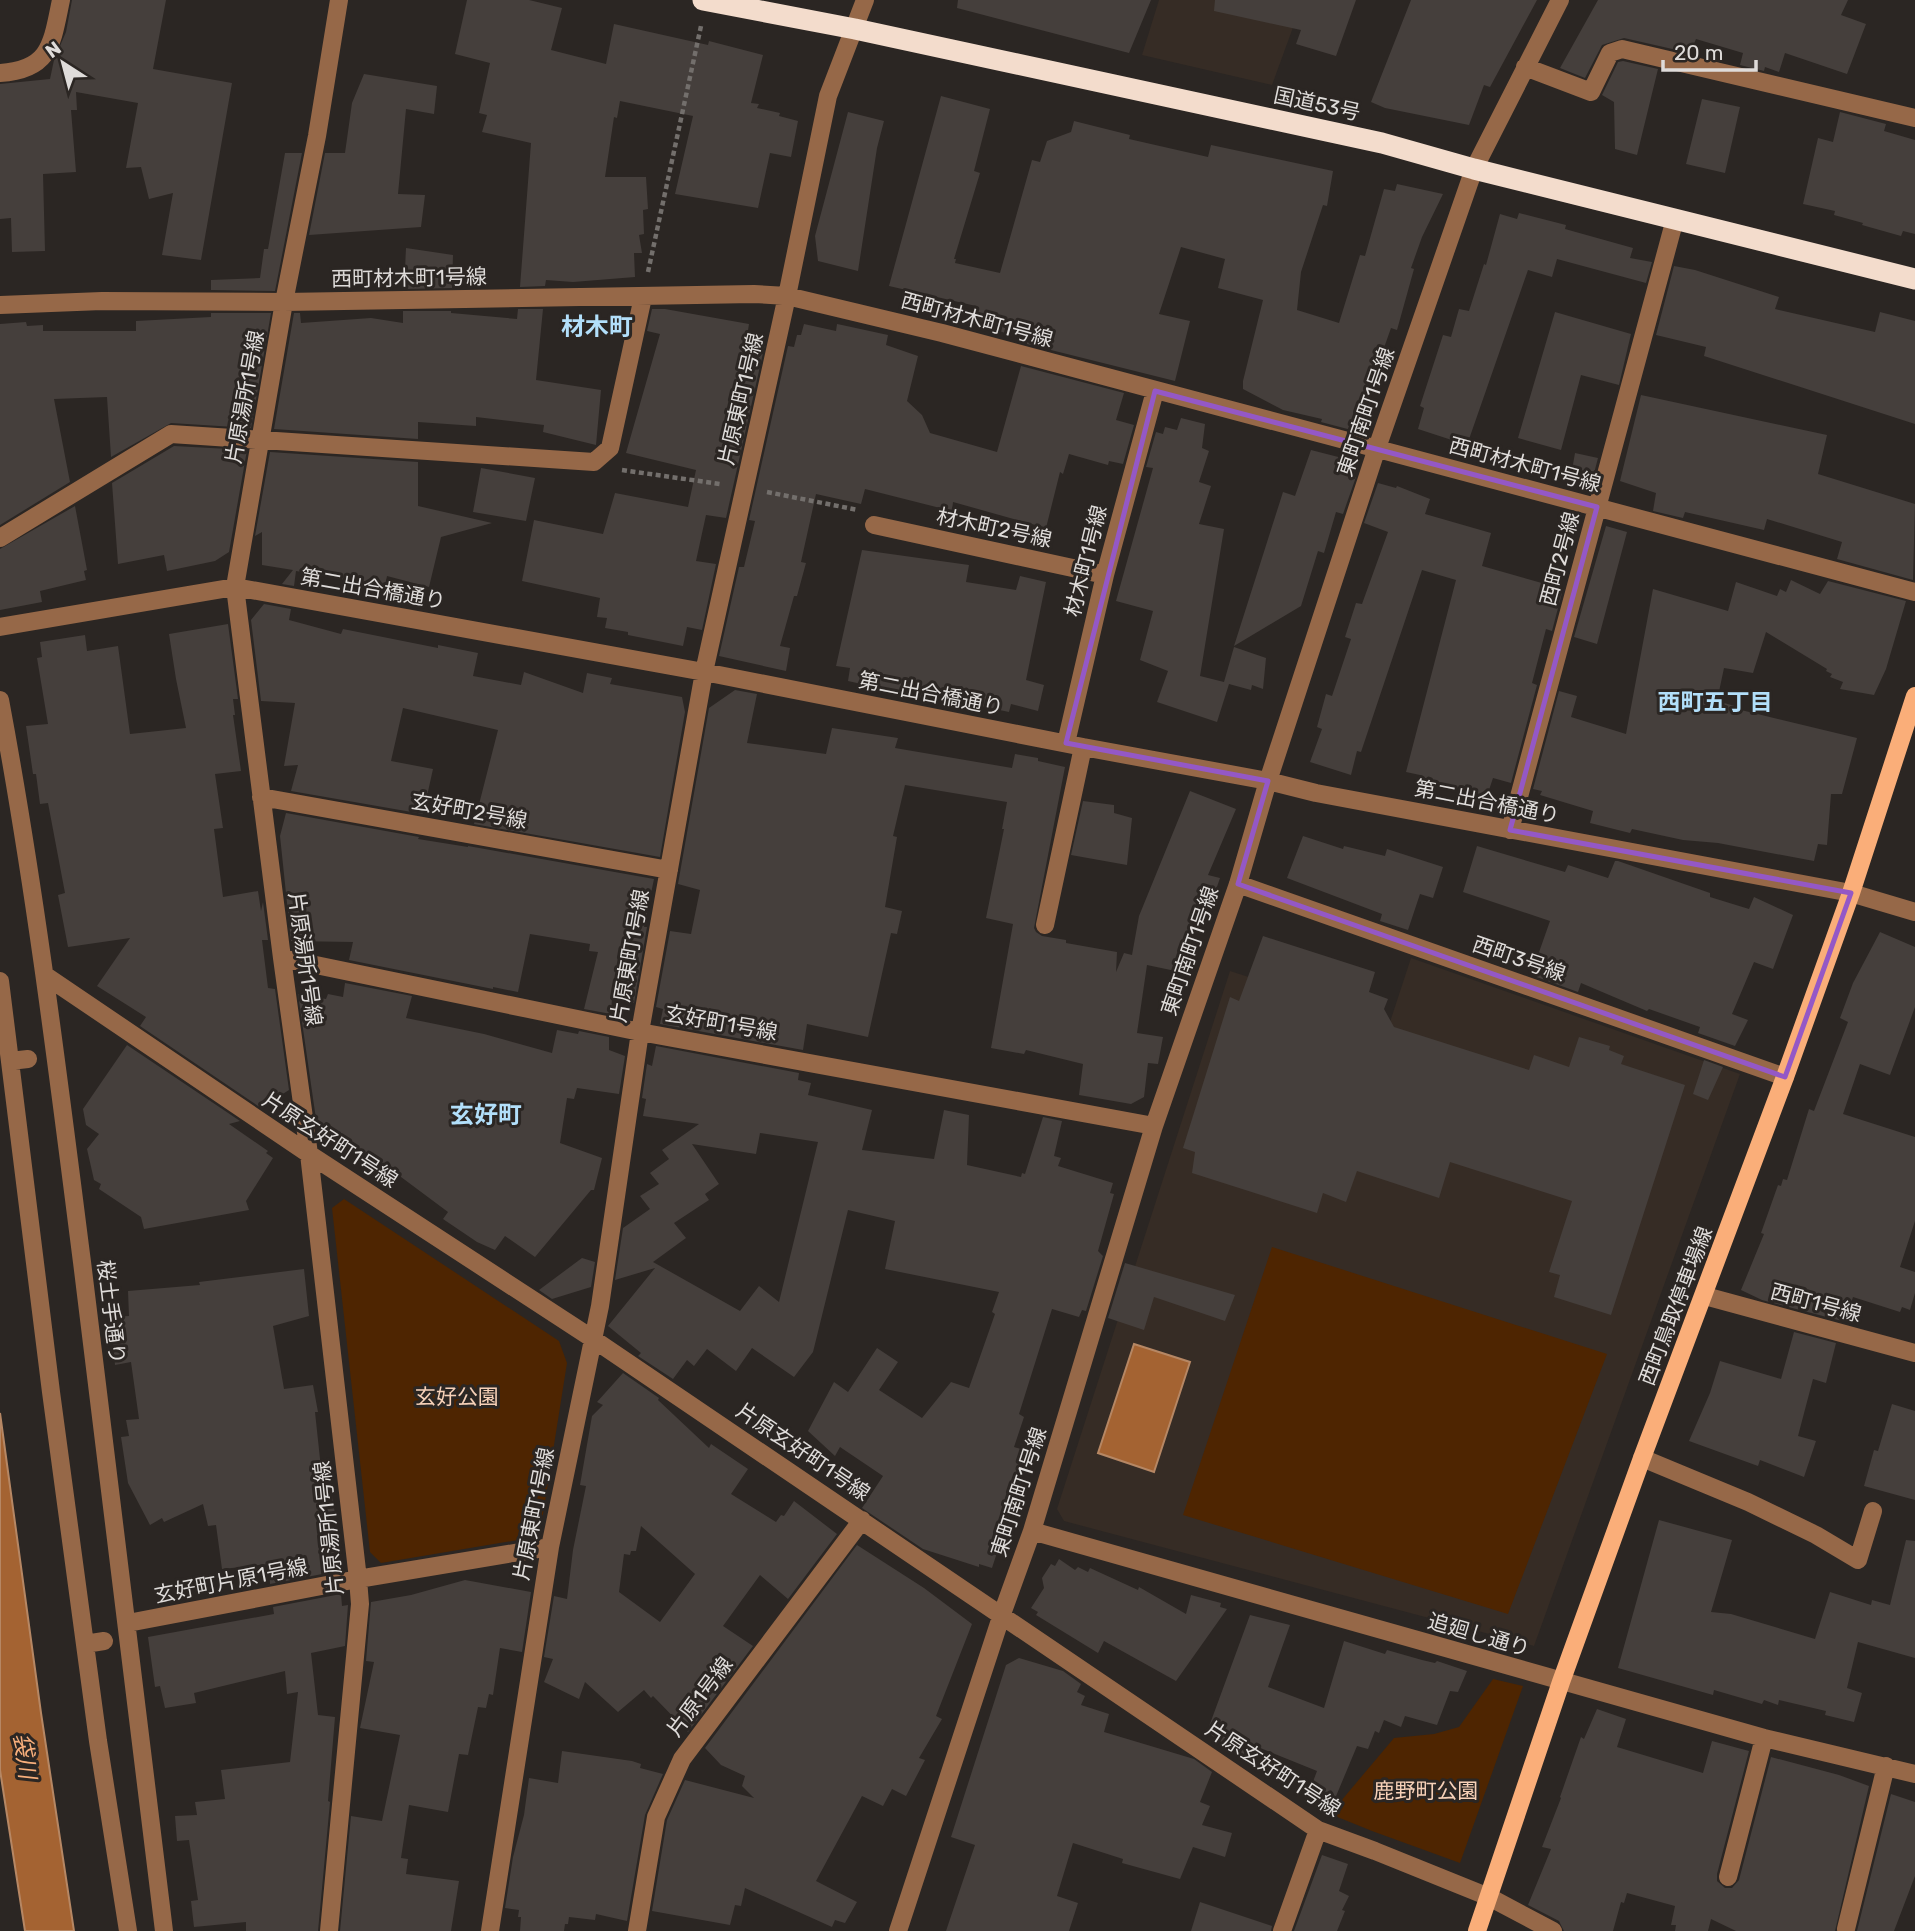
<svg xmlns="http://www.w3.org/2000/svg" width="1915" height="1931" font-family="Rubik,'Noto Sans JP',sans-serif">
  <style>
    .built { fill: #362c25 }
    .green { fill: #4e2501 }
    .water { fill: #a46332; stroke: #b68764; stroke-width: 2 }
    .building { fill: #453f3c; fill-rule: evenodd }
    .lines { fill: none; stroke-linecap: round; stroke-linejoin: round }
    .path { stroke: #736f6c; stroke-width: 4.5; stroke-dasharray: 5 3.5; stroke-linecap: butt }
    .minor { stroke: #966848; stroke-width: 18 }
    .major { stroke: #faae79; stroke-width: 18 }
    .highway { stroke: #f3dccc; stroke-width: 21 }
    .marked { fill: none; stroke: #9458c6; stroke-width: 5; stroke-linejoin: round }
    .labels { text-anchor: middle; stroke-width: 6; stroke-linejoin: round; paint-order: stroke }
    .street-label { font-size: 21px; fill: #dfdcda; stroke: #2b2623 }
    .park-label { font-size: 21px; fill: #f7d1b8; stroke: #2b2623 }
    .neighbourhood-label { font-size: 23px; font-weight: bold; fill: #b2dffa; stroke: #2b2623 }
    .water-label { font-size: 23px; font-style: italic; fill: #f8af7c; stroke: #2b2623 }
    .quarter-label { font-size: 24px; font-weight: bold; fill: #b2dffa; stroke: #2b2623 }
  </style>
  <rect width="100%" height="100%" fill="#2b2623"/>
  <path class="built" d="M1159 0H1303L1272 85 1142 55Z
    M1411 958 1740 1074 1534 1646 1064 1521 1057 1509 1230 971 1390 1022Z"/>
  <path class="green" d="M344 1199 559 1341 567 1363 541 1527 524 1539 381 1563 370 1552 332 1208Z
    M1272 1247 1607 1354 1508 1614 1183 1515Z
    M1493 1679 1523 1686 1460 1863 1372 1831 1330 1814 1394 1738 1434 1734 1459 1727Z"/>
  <path class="water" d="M1134 1344 1190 1362 1154 1472 1098 1453Z
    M0 1413 41 1713 74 1931H25L0 1770Z"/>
  <path class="building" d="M72 0H166L153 69 232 83 201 260 162 255 173 193 149 199 141 167 126 168 138 103 76 92 77 110H71L76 172 43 174 45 251 12 252 11 218 0 219V84L50 79 54 60 66 32Z
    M467 0H529L562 8 551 50 606 64 614 24 708 45 709 41 763 55 751 103 759 104 757 108 780 113 779 116 798 121 791 157 770 153 758 208 675 194 693 116 620 101 617 118 614 117 605 177H646L648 209 643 210 644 234 639 235 642 253H634L635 277 573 282 546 280 545 286 520 287 531 143 482 132 487 115 479 113 490 63 455 54Z
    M958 0H1151L1129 53 957 8Z
    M1215 0H1356L1336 56 1296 44 1301 30 1214 11Z
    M1411 0H1537L1490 87 1484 85 1469 125 1385 108 1371 102Z
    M1598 0H1848L1841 15 1866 24 1847 74 1785 53 1779 72 1765 67 1764 71 1740 65 1743 53 1696 39 1690 53 1624 38 1602 45 1585 78 1560 68Z
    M1623 61 1658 69 1637 155 1615 149 1614 102 1602 95 1618 62Z
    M364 74 437 86 434 114 406 109 398 194 425 195 421 227 309 235 325 153H345L352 103Z
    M941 96 990 109 974 171 980 173 954 259H956L955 263 1000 273 1032 160 1040 162 1047 141 1071 132 1074 121 1130 135 1129 139 1208 157 1211 145 1333 171 1327 206 1323 205 1301 272 1297 310 1339 323 1360 255 1365 256 1384 189 1395 191 1397 184 1443 194 1422 237 1411 268 1414 269 1397 330 1391 328 1385 345 1359 432 1321 422 1322 419 1283 410 1243 389V381L1263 300 1218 288 1225 259 1181 247 1159 314 1190 321 1175 381 1027 344V341L972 321 976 306 889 286Z
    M1702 99 1740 107 1725 173 1686 164Z
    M848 112 884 121 877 148 858 271 818 261 815 236Z
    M1840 112 1886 124 1884 131 1915 140V234L1903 231 1901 236 1862 225 1863 223 1834 215 1835 211 1803 204 1818 138 1833 142Z
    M285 153H302L275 291 211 290V280L260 278 264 249H268Z
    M1519 213 1566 225 1565 229 1633 248 1630 258 1652 262 1646 283 1557 259 1552 277 1528 270 1467 445 1418 429 1424 408 1420 406 1443 335 1451 337 1459 309 1469 311 1484 264 1486 265 1500 214 1517 219Z
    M406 248 453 255 452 288 404 289Z
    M1674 266 1695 270 1779 297 1775 309 1875 332 1880 312 1915 321V424L1704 356 1706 347 1656 335Z
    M518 309H543L536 380 601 390 596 445 543 432 544 425 476 417V426L418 422V439L274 429 294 313H300L301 323 371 318 403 323V311H451V313L517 319Z
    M652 309H665L749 324 746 343 765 344 726 518 706 515 696 561 716 564 702 630 687 627 683 646 628 635V632L605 628 607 618 597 617 600 598 522 581 534 520 603 534 615 493 688 507 696 470 626 453 660 334 647 331Z
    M1555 312 1631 334 1619 385 1581 375 1561 450 1518 438Z
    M211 313H271L251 428 171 423 111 457 107 397 54 399 70 482 0 525V324L26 322 27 326 43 325V331H136V321L211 317Z
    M804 324 836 331 837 324 842 325 888 335 886 345 918 356 907 401 922 415 930 433 997 452 1021 366 1124 393 1116 420 1134 425 1123 464 1109 461 1108 465 1069 454 1063 474 1060 472 1046 528 953 502 952 511 865 489 861 504 816 494 801 562 806 563 797 596H794L780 646 790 648 786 671 719 656 739 567H744L755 521 749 520 788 346 794 347 797 335H801Z
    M1641 395 1827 435 1818 474 1915 504 1913 580 1837 559 1842 542 1767 519 1764 530 1685 512 1683 518 1653 511 1656 493 1620 481Z
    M1181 418 1205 424 1202 448 1209 451 1199 482 1211 486 1199 524 1224 529 1200 676 1224 682 1234 647 1266 658 1263 689 1252 685 1251 690 1229 684 1217 722 1157 702 1168 671 1140 660 1153 611 1116 601 1153 468 1146 467 1156 432 1163 434 1165 427 1177 430Z
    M174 446 247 450 229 552 215 561 167 571 164 555 118 564 112 483Z
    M1311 450 1350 460 1347 475 1356 477 1343 514 1336 512 1324 553 1318 551 1301 606 1234 646 1283 492 1295 496Z
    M270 452 418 462V506L492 523 441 537 429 587 387 576 385 587 296 571 294 586 282 584 293 570 262 565V532L255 536Z
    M1575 453 1598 458 1592 481 1571 476Z
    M481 468 535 478 526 521 473 512Z
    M1378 483 1396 488 1397 486 1430 499 1425 514 1491 533 1482 566 1563 589 1552 631 1546 629 1532 683 1537 685 1511 783 1493 778 1487 796 1419 778 1420 775 1406 772 1456 580 1422 570 1361 752 1357 751 1351 775 1310 762 1322 729 1317 727 1326 694 1332 696 1351 639 1345 637 1356 603 1362 604 1388 532 1364 523Z
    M75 506 87 570 84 571 86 580 40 591 42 602 0 610V549Z
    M1606 526 1627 532 1597 644 1574 637Z
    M862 550 969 565 966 582 1016 590 1020 576 1046 582 1026 680 1044 685 1038 711 1011 704 1009 712 928 695V699L848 681 850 668 836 666Z
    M1791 580 1820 594 1828 581 1906 601 1886 669 1874 695 1840 689 1843 682 1830 677 1832 674 1826 671 1827 669 1766 632 1753 673 1724 668 1717 701 1742 708 1741 710 1857 738 1842 794H1831L1827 845 1818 844 1814 861 1718 843 1683 840 1632 829 1630 833 1590 823 1593 811 1540 795 1542 791 1533 789 1559 691 1577 696 1571 717 1626 734 1653 589 1728 611 1736 582 1777 596 1780 589 1786 592Z
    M264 604 291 609 289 620 341 634 343 629 438 648V645L478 653 473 676 521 685 524 672 583 693 587 673 612 678 610 684 682 697 685 712 660 857 474 824 498 730 403 708 391 761 433 769 423 814 291 791 298 765 284 766 295 703 261 701 251 620Z
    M228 624 238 699H233L235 715H233L241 771 215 774 223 828 214 829 223 897 258 891 261 911 263 902 268 940H262L268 988 275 989 289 1090 261 1108 140 1026 146 1017 97 986 130 938 68 947 58 895 65 893 48 803 40 804 36 774H33L26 726 48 724 37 658 42 657 40 642 85 635 87 651 118 646 130 734 186 728 176 679 169 634Z
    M735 690 757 694 747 743 826 754 832 728 898 738 895 748 1012 768 1015 754 1038 758V761L1065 767 1034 928 1036 932 1042 936 1066 940V943L1117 952 1116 972 1124 953 1132 955 1139 916 1190 791 1236 809 1208 875 1220 878 1208 913 1196 908 1185 973 1147 965 1137 1033 1163 1037 1158 1064 1148 1063 1144 1097 1131 1104 1079 1095 1083 1064 1026 1050 1024 1054 991 1048 1013 924 986 918 1004 829H1002L1007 802 905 785 893 836 897 837 885 907 902 911 897 934 891 933 868 1037 807 1024 803 1050 660 1024 663 1009 656 1007 670 931 691 934 700 890 678 884 709 708Z
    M1083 801 1114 805V813L1132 818 1127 865 1071 855Z
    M286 813 419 837 418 839 468 847V846L654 879 644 927H647L634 1003 612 998 611 1014 584 1009 598 952 589 951 590 944 530 934 518 992 493 987V989L349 960 353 942 291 941 280 836Z
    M1303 836 1343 849 1344 846 1385 856 1387 849 1443 867 1433 898 1420 894 1408 930 1380 921 1382 914 1287 878Z
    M1477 846 1565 872 1568 865 1608 878 1615 861H1618L1710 893V897L1749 909 1754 897 1793 915 1773 969 1754 962 1732 1014 1748 1020 1735 1046 1698 1033 1700 1027 1649 1009 1647 1011 1581 983 1578 992 1531 975 1550 921 1463 892Z
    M1880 932 1915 947V1007L1890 1075 1860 1064 1843 1114 1915 1137V1221L1900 1267 1915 1272V1293L1910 1310 1902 1307 1900 1312 1853 1297 1845 1321H1842L1762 1300 1741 1290 1764 1234 1761 1233 1778 1185 1781 1186 1783 1179 1787 1180 1809 1109 1814 1111 1848 1022 1840 1018 1853 983Z
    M1263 936 1375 972 1369 992 1388 999 1384 1009 1394 1027 1529 1070 1534 1055 1569 1067 1579 1037 1610 1046 1609 1050 1624 1056 1621 1064 1685 1085 1611 1315 1554 1297 1560 1275 1549 1272 1572 1201 1450 1162 1439 1198 1357 1171 1346 1202 1323 1193 1317 1213 1192 1173 1195 1152 1183 1148 1230 997 1239 1001Z
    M345 983 412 996 406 1018 484 1034 552 1053 557 1030 578 1034 579 1031 609 1037V1050L625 1056 619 1094 577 1088 574 1099 567 1098 560 1143 602 1158 594 1190H591L535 1257 505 1236 495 1250 477 1242 443 1219 448 1212 397 1174 394 1179 367 1159 366 1160 345 1145 346 1142 316 1119 298 994 326 999 328 994 343 997Z
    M127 1045 240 1121 229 1124 268 1151 266 1153 273 1158 246 1201 249 1210 144 1229 141 1217 99 1189 101 1184 94 1180 87 1149 99 1134 86 1125 83 1109Z
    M656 1046 799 1073 798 1080 811 1083 808 1095 872 1110 862 1150 934 1159 944 1110 969 1115 967 1165 1021 1177 1022 1173 1025 1174 1043 1117 1062 1121 1054 1156 1061 1158 1058 1166 1113 1183 1110 1193 1114 1194 1098 1251 1103 1256 1086 1311 1082 1310 1079 1317 1052 1309 1019 1414 1024 1417 1014 1447 1024 1450 1014 1489 1022 1495 1011 1510 992 1568 979 1564V1567L923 1549 862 1508 883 1476 840 1447 835 1456 808 1431 834 1382 848 1392 877 1348 898 1362 879 1390 922 1418 951 1382 969 1388 995 1314 992 1312 999 1292 885 1269 895 1221 848 1210 813 1352 794 1377 752 1348 736 1371 707 1349 694 1366 687 1360 673 1379 638 1356 641 1353 608 1326 655 1268 615 1280 623 1228 650 1209 640 1196 659 1184 650 1173 669 1159 662 1150 699 1124 643 1116 646 1099 642 1098 647 1064 652 1066ZM760 1133 818 1142 779 1302 759 1286 740 1311 653 1262 686 1238 674 1223 709 1200 705 1194 719 1184 692 1144 756 1154Z
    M1704 1060 1723 1067 1708 1100 1693 1094Z
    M582 1258 595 1262 591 1287 552 1299 539 1290Z
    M1125 1263 1235 1295 1225 1321 1154 1297 1144 1330 1108 1318Z
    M304 1269 309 1316 273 1326 284 1389 313 1385 318 1412H315L323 1487H329L330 1492H332L335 1515H331L338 1571 270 1584 269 1564 222 1569 216 1525 208 1526 203 1504 164 1522 162 1518 150 1525 128 1483 121 1437 129 1436 126 1420 139 1419 131 1362 115 1365 111 1324 115 1323 113 1317 129 1316 128 1291 200 1285 199 1282Z
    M1794 1332 1836 1343 1826 1383 1813 1379 1798 1436 1816 1441 1804 1477 1760 1460 1758 1466 1689 1441 1710 1393 1720 1361 1781 1379Z
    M623 1373 659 1398 658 1400 709 1448 711 1444 748 1469 731 1494 776 1522 781 1515 784 1516 794 1501 837 1534 788 1599 760 1575 723 1626 753 1646 688 1732 653 1696 651 1698 644 1690 618 1712 585 1682 579 1699 544 1682 553 1659 544 1657 554 1596 567 1599 573 1550 586 1486 580 1485 592 1416 603 1405 597 1402ZM641 1526 695 1574 660 1622 619 1592 624 1554 630 1555 631 1551H636Z
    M1892 1404 1915 1411V1500L1864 1486 1874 1450 1878 1451Z
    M1659 1520 1732 1540 1711 1612 1731 1614 1815 1639 1830 1592 1871 1605 1872 1600 1890 1605 1906 1540 1915 1541V1658L1858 1642 1847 1688 1862 1693 1854 1722 1825 1715 1826 1711 1779 1700 1778 1705 1764 1700 1762 1704 1714 1690 1713 1695 1618 1668Z
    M857 1545 924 1588 972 1624 936 1716 942 1719 919 1758 925 1760 906 1796 892 1789 883 1806 862 1796 816 1881 857 1902 845 1923 835 1920 832 1927 745 1888 741 1906 735 1905 730 1925 652 1911 667 1820 685 1780 754 1798 742 1786 745 1776 721 1765 705 1748Z
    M1059 1559 1075 1570 1078 1567 1088 1572 1090 1568 1138 1590 1139 1587 1186 1614 1191 1595 1221 1603 1220 1607 1227 1609 1176 1681 1104 1641 1098 1653 1036 1615 1038 1612 1031 1608 1044 1588 1042 1578 1051 1564 1055 1566Z
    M465 1580 531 1592 522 1652 500 1648 493 1695 489 1694 486 1708 478 1707 468 1755 459 1754 448 1812 409 1805 401 1858 408 1859 406 1874 459 1881 451 1931H340L351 1816 382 1821 400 1735 360 1728 374 1662 366 1661 371 1602 411 1595Z
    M341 1594 342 1606 348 1605 345 1646 311 1653 318 1715 335 1717 328 1801 330 1802 318 1931H246V1922L194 1927 191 1901 198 1900 189 1840 177 1841 175 1816 197 1815 195 1802 225 1799 221 1770 290 1762 298 1692 287 1694 285 1671 194 1693 196 1703 165 1708 160 1686 155 1687 148 1637 274 1614 273 1607Z
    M1250 1615 1290 1625 1268 1687 1324 1708 1344 1641 1385 1654 1387 1650 1422 1660 1435 1663 1437 1661 1467 1671 1458 1692 1450 1691 1437 1725 1405 1716 1401 1727 1384 1720 1379 1733 1375 1731 1368 1749 1357 1746 1334 1801 1311 1787 1317 1771 1248 1743 1243 1757 1207 1732Z
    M1019 1658 1063 1671 1081 1684 1077 1692 1085 1696 1081 1705 1109 1714 1104 1732 1194 1759 1212 1772 1200 1802 1210 1806 1202 1825 1232 1833 1225 1857 1193 1847 1180 1879 1122 1863 1123 1859 1073 1843 1057 1896 1078 1903 1069 1931H946L975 1845 951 1837 1006 1665Z
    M1597 1709 1626 1719 1617 1747 1703 1773 1712 1741 1749 1751 1717 1874V1881L1725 1888H1732L1739 1880 1771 1757 1839 1775 1869 1786 1835 1931H1736L1711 1919 1708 1931H1675L1676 1925H1671L1675 1906 1627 1893 1624 1903 1621 1902 1613 1931H1564L1559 1921 1528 1905 1551 1849 1542 1847 1561 1798 1560 1797 1581 1737 1584 1739Z
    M562 1751 632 1761 641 1764 640 1768 663 1774 645 1815 627 1921 596 1914 595 1920 569 1917 568 1924H565L564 1931H520L521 1917H518L519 1910 505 1908 513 1857 524 1815 529 1778 558 1783Z
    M1891 1794 1915 1802V1876L1894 1931H1857Z
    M1322 1855 1348 1864 1339 1891 1349 1896 1342 1910 1345 1911 1337 1931H1294Z
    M1200 1902 1272 1926 1271 1931H1191Z"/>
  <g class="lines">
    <path class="path" d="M648 272 701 26
      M622 470 720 484
      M767 492 858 510"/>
    <path class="minor" d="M1525 67 1591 92 1610 53 1622 49 1915 118
      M0 73C51 70 52 43 61 0
      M0 305 102 301 284 302 754 294 787 296 942 333 1915 592
      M874 525 1105 575
      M0 538 171 434 594 462 610 448 643 297
      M0 627 235 587 704 672 1083 747 1268 781 1316 793 1851 893 1915 912
      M0 700C35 887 58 1074 82 1262 111 1485 138 1708 164 1931
      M1066 743 1105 575 1155 391
      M261 797 669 870
      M1510 830 1675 219
      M1238 884 1785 1077
      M1045 925 1083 747
      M282 958 640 1032 1154 1126
      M46 976 309 1154 593 1339 1318 1830 1375 1851 1489 1897 1553 1931
      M0 981 51 1392 98 1741 128 1931
      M10 1061 28 1059
      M1705 1296 1915 1353
      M1642 1458 1748 1502 1816 1535 1858 1560 1873 1511
      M1032 1531 1764 1738 1915 1774
      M128 1623 358 1579 550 1547
      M85 1644 104 1641
      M1728 1877 1764 1738
      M1846 1929 1886 1766
      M329 1931 360 1604 358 1579 309 1154 282 958 235 587 284 302 317 136 339 0
      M490 1931 550 1547 600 1306 640 1032 704 672 787 296 828 96 865 0
      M637 1931 656 1817 682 1759 862 1520
      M898 1931 1002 1614 1032 1531 1154 1126 1238 884 1268 781 1377 448 1474 169 1560 0
      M1282 1931 1318 1830"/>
    <path class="major" d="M1477 1931 1561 1682 1642 1458 1785 1077 1851 893 1915 696"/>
    <path class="highway" d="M703 0 855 29 1382 143 1474 169 1915 279"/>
  </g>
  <path class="marked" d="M1155 391 1597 507 1510 830 1851 893 1785 1077 1238 884 1268 781 1066 743Z"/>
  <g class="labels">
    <g class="street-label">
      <text transform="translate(1317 104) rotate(12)" y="7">国道53号</text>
      <text transform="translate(409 278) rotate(-1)" y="7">西町材木町1号線</text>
      <text transform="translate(977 320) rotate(15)" y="7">西町材木町1号線</text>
      <text transform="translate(245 397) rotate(-80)" y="7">片原湯所1号線</text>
      <text transform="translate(741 399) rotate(-77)" y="7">片原東町1号線</text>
      <text transform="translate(1366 412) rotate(-71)" y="7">東町南町1号線</text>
      <text transform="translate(1525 465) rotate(15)" y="7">西町材木町1号線</text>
      <text transform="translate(994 528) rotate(12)" y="7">材木町2号線</text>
      <text transform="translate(1560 559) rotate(-75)" y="7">西町2号線</text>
      <text transform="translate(1086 561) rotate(-76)" y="7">材木町1号線</text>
      <text transform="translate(373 589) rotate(10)" y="7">第二出合橋通り</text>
      <text transform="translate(931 694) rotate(11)" y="7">第二出合橋通り</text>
      <text transform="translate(1487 802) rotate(11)" y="7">第二出合橋通り</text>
      <text transform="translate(469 811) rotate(10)" y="7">玄好町2号線</text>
      <text transform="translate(1190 951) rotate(-71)" y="7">東町南町1号線</text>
      <text transform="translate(630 956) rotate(-80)" y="7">片原東町1号線</text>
      <text transform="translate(305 959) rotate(82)" y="7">片原湯所1号線</text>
      <text transform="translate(1519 959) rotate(19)" y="7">西町3号線</text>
      <text transform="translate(721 1023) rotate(10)" y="7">玄好町1号線</text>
      <text transform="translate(330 1140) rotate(33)" y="7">片原玄好町1号線</text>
      <text transform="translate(1816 1303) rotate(15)" y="7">西町1号線</text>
      <text transform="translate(1676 1306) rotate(-69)" y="7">西町鳥取停車場線</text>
      <text transform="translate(111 1312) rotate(83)" y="7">桜土手通り</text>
      <text transform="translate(803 1452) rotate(34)" y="7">片原玄好町1号線</text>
      <text transform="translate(1019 1492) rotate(-72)" y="7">東町南町1号線</text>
      <text transform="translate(534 1514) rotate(-79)" y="7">片原東町1号線</text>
      <text transform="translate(329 1528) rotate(-96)" y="7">片原湯所1号線</text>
      <text transform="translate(231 1581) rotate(-11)" y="7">玄好町片原1号線</text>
      <text transform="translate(1479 1635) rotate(16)" y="7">追廻し通り</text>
      <text transform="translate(700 1697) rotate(-53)" y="7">片原1号線</text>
      <text transform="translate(1273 1769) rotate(33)" y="7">片原玄好町1号線</text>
    </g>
    <g class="park-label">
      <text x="457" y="1404">玄好公園</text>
      <text x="1426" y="1798">鹿野町公園</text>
    </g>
    <g class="neighbourhood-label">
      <text x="1715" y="710">西町五丁目</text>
    </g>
    <g class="water-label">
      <text transform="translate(25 1756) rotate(82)" y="8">袋川</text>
    </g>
    <g class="quarter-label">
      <text x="597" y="335">材木町</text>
      <text x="486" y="1123">玄好町</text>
    </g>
  </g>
  <g transform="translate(63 63) rotate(324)" stroke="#2b2623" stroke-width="5" paint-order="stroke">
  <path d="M0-5L12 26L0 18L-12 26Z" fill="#dfdcda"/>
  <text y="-10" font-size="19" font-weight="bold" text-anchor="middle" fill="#dfdcda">N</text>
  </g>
  <path d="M1663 60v10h93v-10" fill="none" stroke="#dfdcda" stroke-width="3.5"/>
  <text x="1674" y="60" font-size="21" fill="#dfdcda" stroke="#2b2623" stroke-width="5" paint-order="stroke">20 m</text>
</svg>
